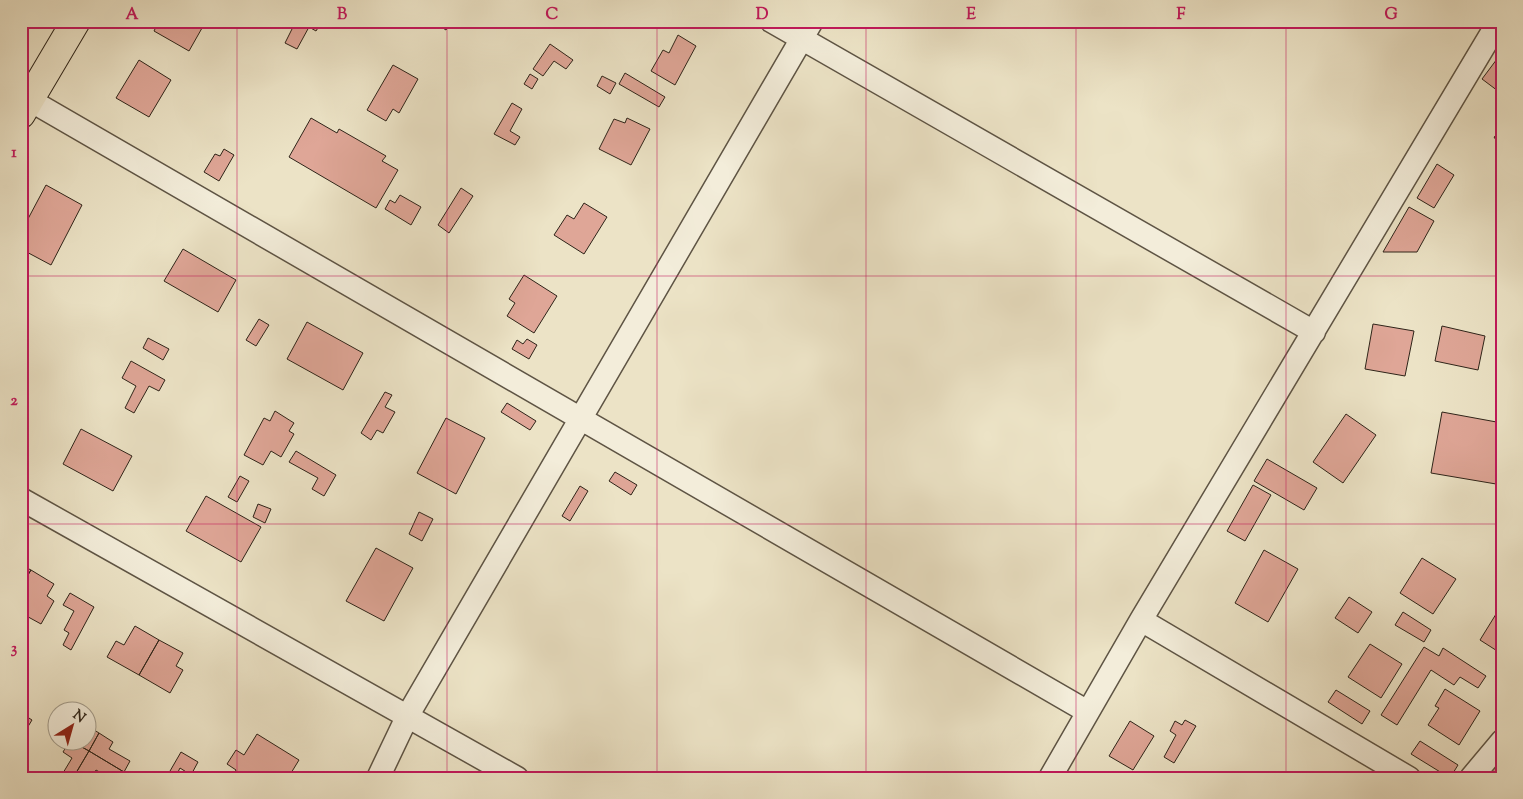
<svg xmlns="http://www.w3.org/2000/svg" width="1523" height="799" font-family="'Sorts Mill Goudy',serif">
  <style>
    .building { fill: #dfa697; stroke: #2e2419 }
    .lines { fill: none; stroke-linecap: round; stroke-linejoin: round }
    .minor-casing { stroke: #5e5444; stroke-width: 25 }
    .highway-casing { stroke: #2e2419; stroke-width: 30 }
    .minor { stroke: #f3edda; stroke-width: 22 }
    .highway { stroke: #ece3c6; stroke-width: 28 }
    .grid { fill: none; stroke: #c2185b; stroke-width: 1; stroke-opacity: 0.55 }
    .neatline { fill: none; stroke: #c2185b; stroke-width: 2 }
    .grid-label { font-size: 16px; text-anchor: middle; font-weight: bold; fill: #c2185b }
  </style>
  <rect width="100%" height="100%" fill="#ece3c6"/>
  <filter id="stains"><feTurbulence type="fractalNoise" baseFrequency=".004" numOctaves="4"/><feColorMatrix values="0 0 0 0 .2 0 0 0 0 .09 0 0 0 0 .02 0 0 0 .5 -.17"/></filter>
  <radialGradient id="worn" r=".72"><stop offset=".6" stop-color="#630" stop-opacity="0"/><stop offset="1" stop-color="#630" stop-opacity=".3"/></radialGradient>
  <path class="building" d="M159 21H206L189 51 154 31Z
    M296 21H318L321 23 316 31 309 27 297 49 285 43Z
    M437 21H452L446 30 435 23Z
    M678 35 696 46 675 85 651 71 663 50 669 53Z
    M550 44 573 60 566 69 554 61 543 76 533 69Z
    M1500 55 1502 56V94L1482 79Z
    M139 60 171 80 149 117 116 98Z
    M393 65 418 79 399 113 393 109 386 121 367 110Z
    M625 73 665 97 659 107 619 84Z
    M530 74 538 79 532 89 524 84Z
    M602 76 616 83 610 94 597 86Z
    M512 103 522 109 510 131 520 137 515 145 494 134Z
    M311 118 337 133 339 129 386 156 382 161 398 170 376 208 289 157Z
    M627 118 650 129 631 165 599 149 614 119 625 123Z
    M1502 132V149L1494 137Z
    M224 149 234 155 219 181 204 172 215 154 220 156Z
    M1437 164 1454 175 1434 208 1417 198Z
    M46 185 82 205 51 265 21 249V232Z
    M461 188 473 196 449 233 438 225Z
    M400 195 421 207 411 225 385 209 390 200 395 203Z
    M584 203 607 217 584 254 554 235 567 215 574 219Z
    M1409 207 1434 221 1417 252H1383Z
    M183 249 236 280 218 312 164 281Z
    M524 275 557 296 534 333 507 316 515 303 509 299Z
    M259 319 269 325 256 346 246 340Z
    M307 322 363 353 343 390 287 359Z
    M1373 324 1414 331 1405 376 1365 369Z
    M1442 326 1485 336 1478 370 1435 361Z
    M148 338 169 349 163 360 143 348Z
    M527 339 537 345 529 359 512 349 517 340 523 344Z
    M131 361 165 380 159 391 149 386 134 413 125 408 136 386 122 378Z
    M385 392 392 395 385 407 395 412 383 433 377 430 371 440 361 433Z
    M507 403 536 421 530 430 501 412Z
    M275 411 294 423 289 431 294 434 281 457 271 451 263 465 244 455 264 418 270 421Z
    M1442 412 1502 423V485L1431 473Z
    M1346 414 1376 435 1343 483 1313 462Z
    M446 418 485 438 456 494 417 473Z
    M81 429 132 456 113 491 63 464Z
    M296 451 336 475 324 496 312 489 318 478 289 462Z
    M1267 459 1317 488 1304 510 1254 481Z
    M615 472 637 485 631 495 609 481Z
    M240 476 249 481 237 502 228 497Z
    M1253 485 1271 495 1245 541 1227 531Z
    M580 486 588 491 570 521 562 516Z
    M206 496 261 527 241 562 186 531Z
    M258 504 271 509 265 523 253 517Z
    M419 512 433 519 422 541 409 534Z
    M376 548 413 568 384 621 346 601Z
    M1264 550 1298 569 1268 622 1235 603Z
    M1422 558 1456 579 1433 614 1400 593Z
    M21 565 31 570 21 586Z
    M31 570 54 584 47 596 54 601 41 624 21 613V586Z
    M70 593 94 607 71 650 63 645 69 633 64 630 74 611 63 605Z
    M1349 597 1372 612 1358 633 1335 618Z
    M1501 606 1502 607V654L1480 640Z
    M1403 612 1431 630 1424 642 1395 625Z
    M135 626 159 640 139 675 107 657 116 641 124 645Z
    M159 640 183 653 176 666 183 670 170 693 139 675Z
    M1370 644 1402 664 1381 698 1348 677Z
    M1424 647 1439 656 1443 648 1486 676 1478 688 1460 677 1454 685 1431 670 1397 725 1381 715Z
    M1445 689 1480 711 1459 745 1428 725 1439 708 1435 706Z
    M1336 690 1370 711 1362 724 1328 702Z
    M21 713 32 720 21 738Z
    M1185 720 1196 726 1174 763 1164 757 1176 735 1170 731 1175 721 1182 725Z
    M1130 721 1154 736 1133 770 1109 756Z
    M91 728 99 733 89 751 73 742H88V733Z
    M99 733 113 742 109 749 130 761 124 772 89 751Z
    M257 734 299 760 288 778H232L236 770 227 764 236 750 244 755Z
    M1420 741 1458 765 1450 778 1411 754Z
    M69 742H73L89 751 73 778H60L72 758 63 752Z
    M89 751 124 772 120 778H110L96 770 91 778H73Z
    M181 752 198 762 191 775 180 768 175 778H166Z
    M1493 761H1502V778H1475L1482 767 1492 773Z"/>
  <g class="lines">
    <defs>
      <path id="minor" d="M771 21 1314 332
        M21 95 1088 712
        M21 499 517 778
        M1141 620 1409 778
        M378 778 408 715 812 21
        M1050 778 1141 620 1499 21
        M1471 778 1502 741"/>
      <path id="highway" d="M21 114 76 21"/>
    </defs>
    <use href="#minor" class="minor-casing"/>
    <use href="#highway" class="highway-casing"/>
    <use href="#minor" class="minor"/>
    <use href="#highway" class="highway"/>
  </g>
  <path class="grid" d="M237 21V778M447 21V778M657 21V778M866 21V778M1076 21V778M1286 21V778M21 276H1502M21 524H1502"/>
  <rect width="1523" height="799" fill="none" stroke="#ece3c6" stroke-width="55"/>
  <g transform="translate(72 726) rotate(37)"><circle r="24" fill="#f3edda" stroke="#a49d8d"/>
  <path d="M0-4L9 19L0 12L-9 19Z" fill="#8f2418"/>
  <text y="-8" font-size="14" font-weight="bold" text-anchor="middle" fill="#2e2419">N</text>
  </g>
  <rect x="28" y="28" width="1468" height="744" class="neatline"/>
  <g class="grid-label">
    <text x="132" y="19">A</text>
    <text x="342" y="19">B</text>
    <text x="552" y="19">C</text>
    <text x="762" y="19">D</text>
    <text x="971" y="19">E</text>
    <text x="1181" y="19">F</text>
    <text x="1391" y="19">G</text>
    <text x="14" y="157">1</text>
    <text x="14" y="405">2</text>
    <text x="14" y="653">3</text>
  </g>
  <rect width="100%" height="100%" filter="url(#stains)"/>
  <rect width="100%" height="100%" fill="url(#worn)"/>
</svg>
